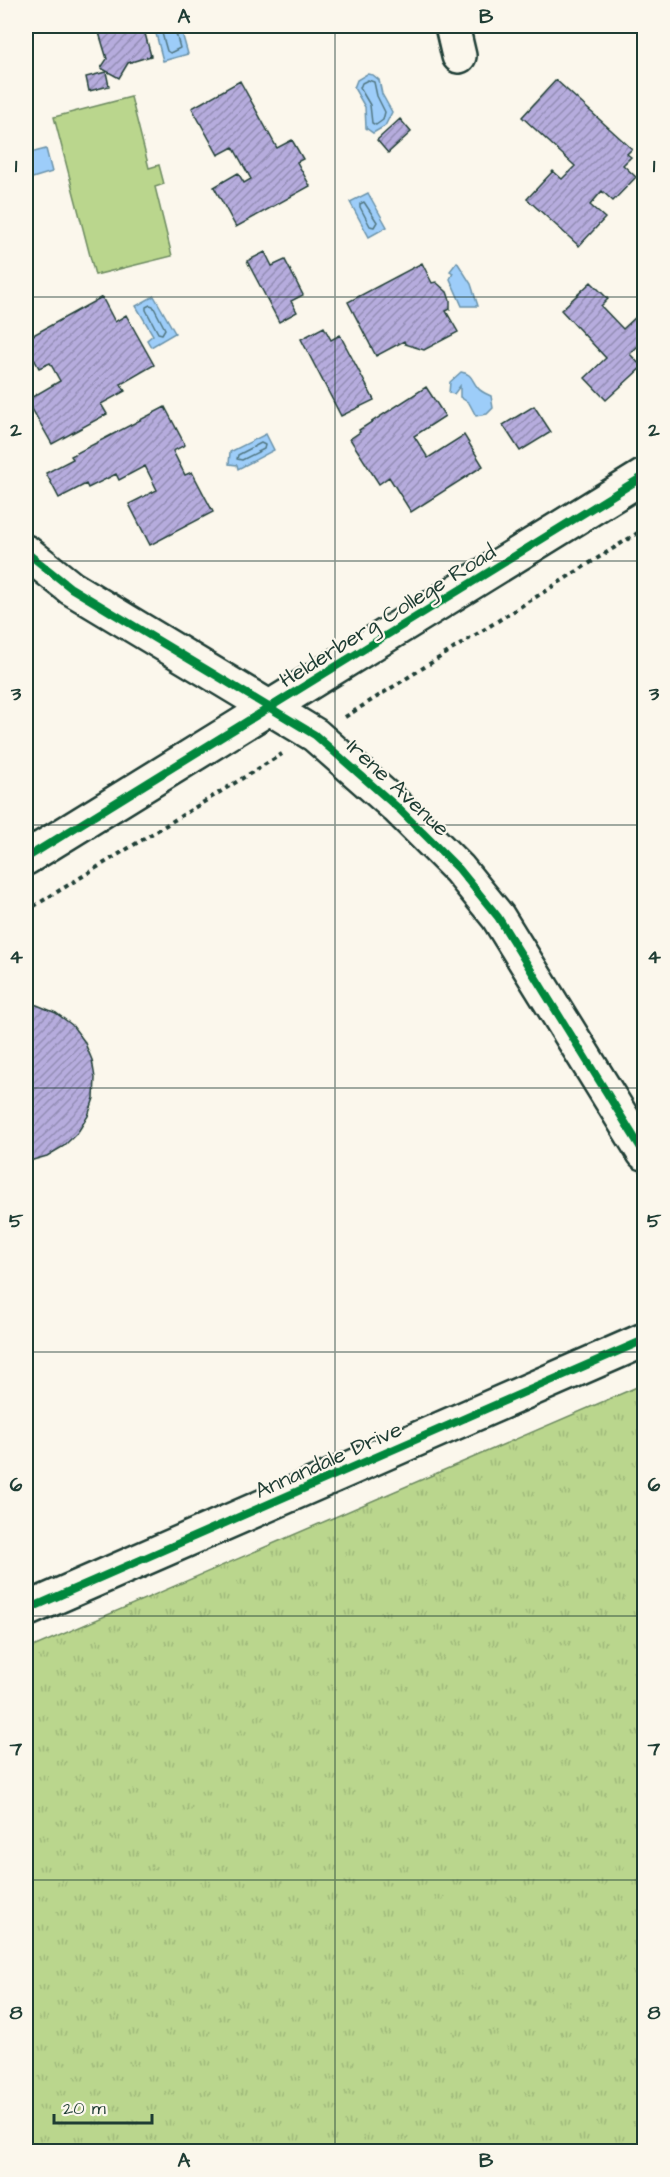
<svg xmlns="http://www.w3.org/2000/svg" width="670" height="2177" font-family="'Architects Daughter',sans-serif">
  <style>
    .grass { fill: url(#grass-tufts); stroke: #6c8a60; stroke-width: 1.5 }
    .pitch { fill: #bad68d; stroke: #6c8a60; stroke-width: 1.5 }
    .water { fill: #9dcdf9; stroke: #6b93aa; stroke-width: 1.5 }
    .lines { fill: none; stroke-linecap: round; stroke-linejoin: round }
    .shore { stroke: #517783; stroke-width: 1.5 }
    .building { fill: url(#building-hatch); stroke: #1f3d34; stroke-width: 1.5 }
    .minor-casing { stroke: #1f3d34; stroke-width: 38 }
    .path { stroke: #1f3d34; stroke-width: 4; stroke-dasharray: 4.5 4.5; stroke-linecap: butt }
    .minor { stroke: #fbf7ec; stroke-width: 33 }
    .cycleway-casing { stroke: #fbf7ec; stroke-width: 11 }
    .cycleway { stroke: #00873e; stroke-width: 8 }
    .grid { fill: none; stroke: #1f3d34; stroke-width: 1.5; stroke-opacity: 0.55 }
    .labels { text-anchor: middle; stroke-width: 4.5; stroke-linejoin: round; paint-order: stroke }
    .street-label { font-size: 22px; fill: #1f3d34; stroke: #fbf7ec }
    .neatline { fill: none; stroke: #1f3d34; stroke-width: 2 }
    .grid-label { font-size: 20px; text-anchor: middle; font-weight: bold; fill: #1f3d34 }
  </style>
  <defs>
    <pattern id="grass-tufts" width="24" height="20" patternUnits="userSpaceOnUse" patternTransform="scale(1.5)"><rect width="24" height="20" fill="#bad68d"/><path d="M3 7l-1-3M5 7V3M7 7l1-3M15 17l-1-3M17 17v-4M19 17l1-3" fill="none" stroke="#9fb97a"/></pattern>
    <pattern id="building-hatch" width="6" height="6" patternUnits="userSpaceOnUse" patternTransform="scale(1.5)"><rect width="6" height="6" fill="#b6acdd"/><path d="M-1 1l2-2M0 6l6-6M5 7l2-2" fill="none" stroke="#938db4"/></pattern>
  </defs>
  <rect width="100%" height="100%" fill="#fbf7ec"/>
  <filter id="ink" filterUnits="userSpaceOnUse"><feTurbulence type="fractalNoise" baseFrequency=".0167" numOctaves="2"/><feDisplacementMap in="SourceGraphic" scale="12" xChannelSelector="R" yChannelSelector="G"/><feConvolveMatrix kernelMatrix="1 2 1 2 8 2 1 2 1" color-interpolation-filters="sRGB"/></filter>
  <g filter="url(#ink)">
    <path class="grass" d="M644 1384V2151H26V1650Z"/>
    <path class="pitch" d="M131 97 149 168 159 165 164 184 155 187 172 256 95 275 54 117Z"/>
    <path class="water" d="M154 26H180L188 54 163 61Z
      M367 74 373 75 379 80 382 94 392 112 385 126 373 133 366 128 365 107 354 88 357 80Z
      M46 149 52 172 26 180V154Z
      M368 193 387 227 369 237 350 202Z
      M457 262 471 284 478 306H462L450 279 453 273 450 271Z
      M154 296 175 333 151 347 147 340 153 335 136 306Z
      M461 372C473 374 471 380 478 388 481 392 487 394 491 396L493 408 487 414 476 416 469 403 460 397V386L454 394 449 393 450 382Z
      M266 434 274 450 238 469 237 465 229 464 230 452Z"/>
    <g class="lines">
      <path class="shore" d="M160 26 167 51 170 53 180 48 174 26
        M368 80 374 82 377 96 385 112 383 120 376 125 372 123 370 105 360 88 362 83Z
        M364 202 377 222 374 227 370 226 360 207V204Z
        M150 305 153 306 165 329 162 334 158 333 146 310V307Z
        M261 443 265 445 264 449 242 460 237 459 238 455Z"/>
    </g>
    <path class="building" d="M97 26H143L151 56 128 63 119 78 101 68 107 59Z
      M106 72 109 86 89 91 86 77Z
      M556 80 632 149 627 154 631 157 623 165 636 177 613 201 602 191 590 205 605 218 579 246 527 199 553 171 562 179 575 166 522 117Z
      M240 81 277 148 292 140 303 159 297 162 310 186 236 227 214 187 238 173 244 183 251 179 233 147 218 155 192 108Z
      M400 119 411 132 388 153 377 140Z
      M265 252 272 266 285 260 303 295 291 301 297 312 279 322 247 261Z
      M422 263 432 283 436 282 447 292 450 300V309L446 311 458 332 424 350 405 344 404 341 376 356 348 302Z
      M591 282 608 299 601 306 623 329 639 314 644 319V340L630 354 642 367 606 400 585 378 606 358 561 310Z
      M102 297 115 322 126 315 154 365 121 384 125 391 101 404 107 414 52 444 27 400 60 381 50 363 39 368 26 344V339Z
      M324 327 331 340 340 335 374 400 341 416 301 339Z
      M426 387 445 416 414 436 428 458 464 435 483 466 411 512 389 477 379 484 350 439 360 432 359 430Z
      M534 406 551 432 520 451 503 425Z
      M165 407 185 445 173 451 185 475 192 472 213 512 150 545 129 504 157 490 145 466 119 480 116 474 88 488 86 484 59 498 46 473 73 459 71 456Z
      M26 1003 37 1005 56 1013 72 1025 84 1041 92 1060 95 1078 94 1098 88 1116 78 1132 64 1146 47 1156 26 1162Z"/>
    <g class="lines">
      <defs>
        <path id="minor" d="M452 26 459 56
          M26 552 71 588 315 735 398 808 459 869 498 917 644 1153
          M26 858 644 476
          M26 1610 644 1340"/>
      </defs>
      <use href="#minor" class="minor-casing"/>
      <path class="path" d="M345 717 644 529
        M26 911 282 754"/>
      <use href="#minor" class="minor"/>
      <defs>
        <path id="cycleway" d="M26 552 71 588 315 735 398 808 459 869 498 917 644 1153
          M26 858 644 476
          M26 1610 644 1340"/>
      </defs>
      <use href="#cycleway" class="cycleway-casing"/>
      <use href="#cycleway" class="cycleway"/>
    </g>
  </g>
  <path class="grid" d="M335 26V2152M26 297H644M26 561H644M26 825H644M26 1088H644M26 1352H644M26 1616H644M26 1880H644"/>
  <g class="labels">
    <g class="street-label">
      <text transform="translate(387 615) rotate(-32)" y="8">Helderberg College Road</text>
      <text transform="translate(399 787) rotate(43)" y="8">Irene Avenue</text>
      <text transform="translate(328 1459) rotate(-24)" y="8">Annandale Drive</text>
    </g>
  </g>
  <rect width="670" height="2177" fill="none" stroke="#fbf7ec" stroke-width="66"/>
  <path d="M54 2114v9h98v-9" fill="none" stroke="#1f3d34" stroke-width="3"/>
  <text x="63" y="2114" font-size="18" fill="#1f3d34" stroke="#fbf7ec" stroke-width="4.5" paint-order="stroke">20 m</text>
  <rect x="33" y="33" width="604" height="2111" class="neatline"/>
  <g class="grid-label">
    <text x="184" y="23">A</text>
    <text x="486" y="23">B</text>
    <text x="16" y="172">1</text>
    <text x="654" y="172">1</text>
    <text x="16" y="436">2</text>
    <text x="654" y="436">2</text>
    <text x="16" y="700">3</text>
    <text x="654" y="700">3</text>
    <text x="16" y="963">4</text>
    <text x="654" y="963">4</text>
    <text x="16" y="1227">5</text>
    <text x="654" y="1227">5</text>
    <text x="16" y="1491">6</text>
    <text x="654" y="1491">6</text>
    <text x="16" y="1755">7</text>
    <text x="654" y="1755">7</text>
    <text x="16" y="2019">8</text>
    <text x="654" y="2019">8</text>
    <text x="184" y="2167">A</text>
    <text x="486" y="2167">B</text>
  </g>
</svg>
